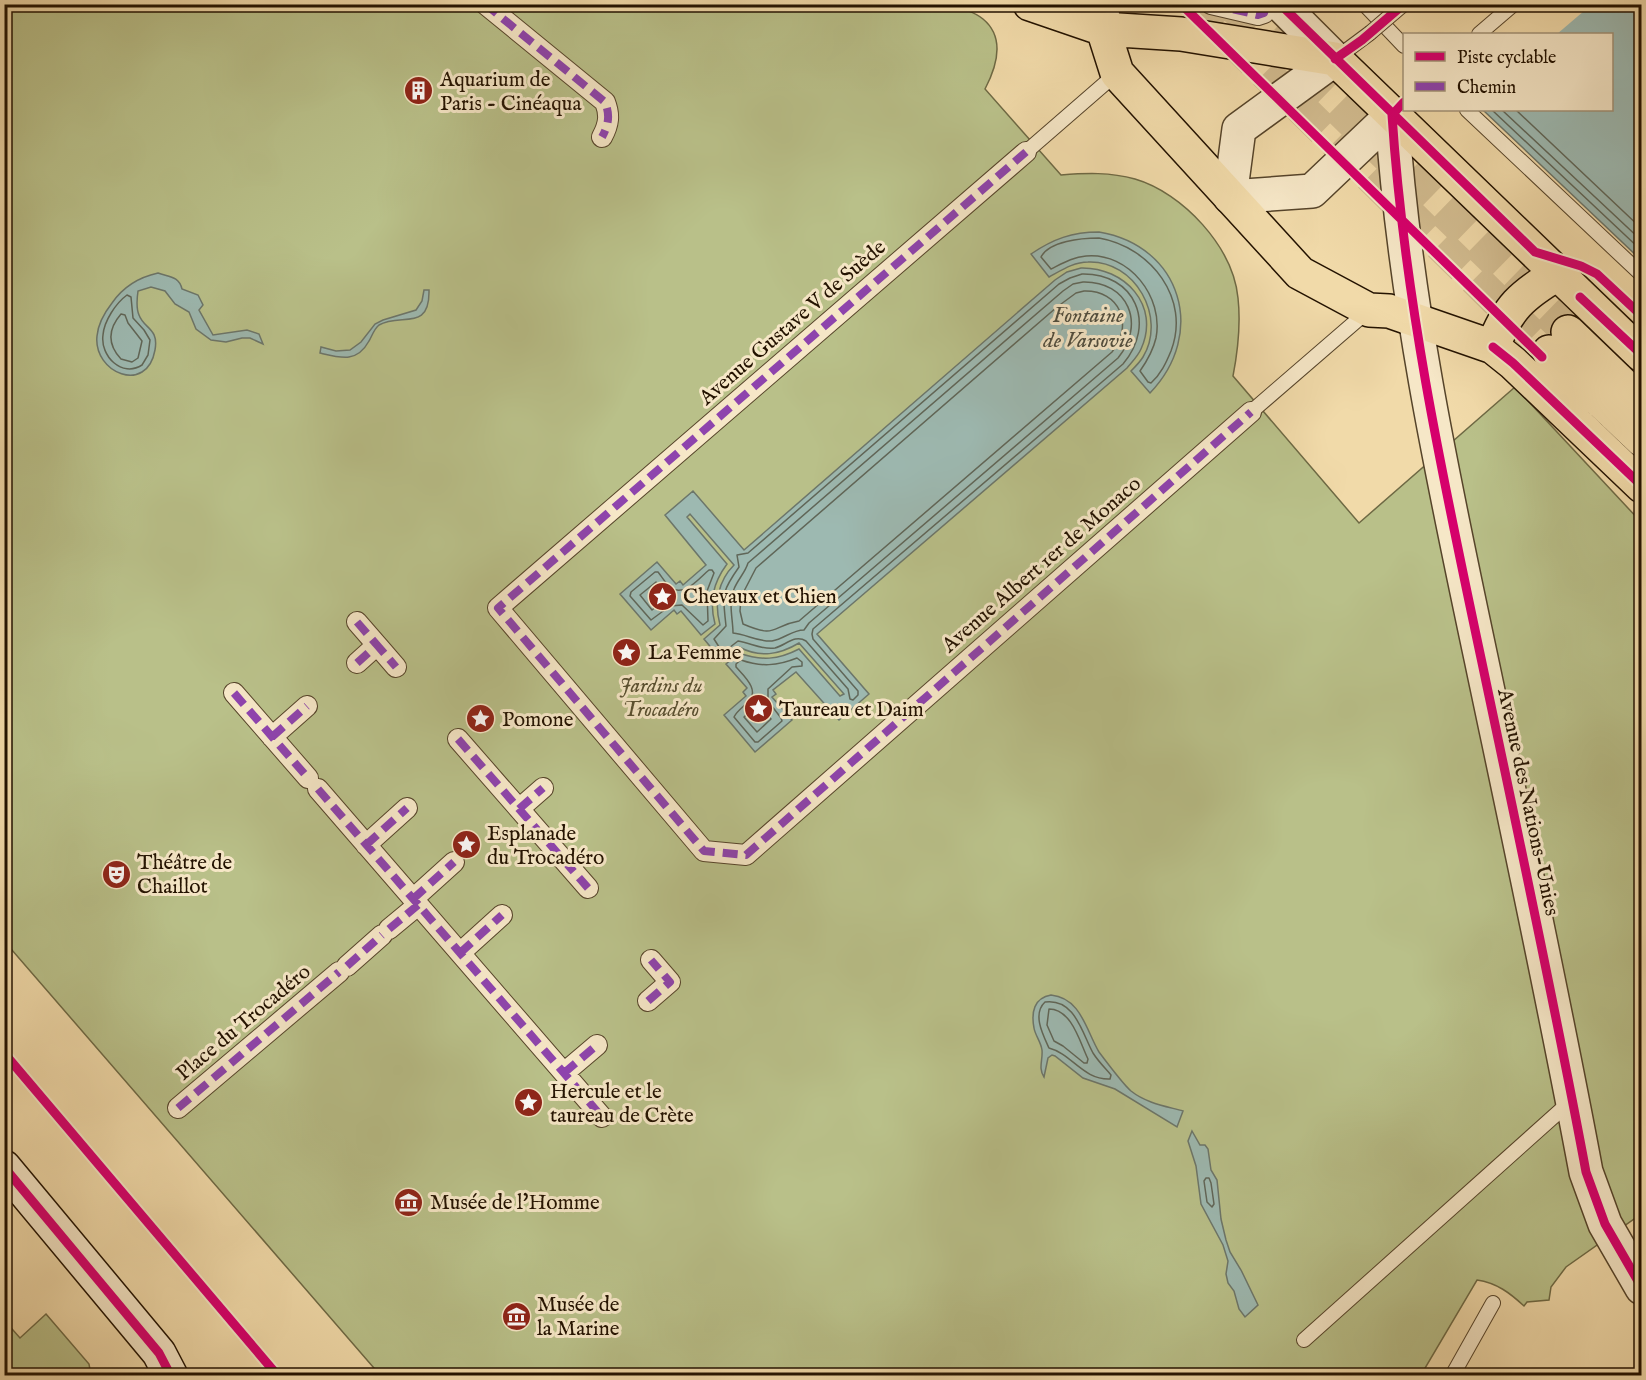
<svg xmlns="http://www.w3.org/2000/svg" width="1646" height="1380" font-family="'IM FELL English',serif">
  <style>
    .green { fill: #b9c089; stroke: #6e6944; stroke-width: 1.5 }
    .water { fill: #9db9b1; stroke: #6c766a; stroke-width: 1.5 }
    .pier { fill: #f1daa9 }
    .lines { fill: none; stroke-linecap: round; stroke-linejoin: round }
    .shore { stroke: #606658; stroke-width: 1.5 }
    .primary-tunnel { stroke: #d2bc90; stroke-width: 33; stroke-dasharray: 33 16; stroke-linecap: butt }
    .service-casing { stroke: #56442a; stroke-width: 16 }
    .pedestrian-casing { stroke: #56442a; stroke-width: 22 }
    .tertiary-casing { stroke: #56442a; stroke-width: 36 }
    .secondary-casing { stroke: #231200; stroke-width: 36 }
    .primary-casing { stroke: #231200; stroke-width: 36 }
    .service { stroke: #f6e7c7; stroke-width: 14 }
    .pedestrian { stroke: #f6e7c7; stroke-width: 20 }
    .tertiary { stroke: #f6e7c7; stroke-width: 33 }
    .secondary { stroke: #f6e7c7; stroke-width: 33 }
    .primary { stroke: #f1daa9; stroke-width: 33 }
    .service-bridge-casing { stroke: #56442a; stroke-width: 16; stroke-linecap: butt }
    .service-bridge { stroke: #f6e7c7; stroke-width: 14 }
    .quiet { stroke: #8e44ad; stroke-width: 8; stroke-dasharray: 15 8; stroke-linecap: butt }
    .cycleway-casing { stroke: #f6e7c7; stroke-width: 13 }
    .cycleway { stroke: #d6006c; stroke-width: 9 }
    .labels { text-anchor: middle; stroke-width: 6; stroke-linejoin: round; paint-order: stroke }
    .poi-label { font-size: 21px; fill: #231200; stroke: #f6e7c7; text-anchor: start }
    .street-label { font-size: 21px; fill: #231200; stroke: #f6e7c7 }
    .park-label { font-size: 21px; font-style: italic; fill: #584f30; stroke: #f6e7c7 }
    .water-label { font-size: 22px; font-style: italic; fill: #4e4c3e; stroke: #f6e7c7 }
  </style>
  <rect width="100%" height="100%" fill="#f1daa9"/>
  <filter id="stains"><feTurbulence type="fractalNoise" baseFrequency=".00333" numOctaves="4"/><feColorMatrix values="0 0 0 0 .2 0 0 0 0 .09 0 0 0 0 .02 0 0 0 .5 -.17"/></filter>
  <radialGradient id="worn" r=".72"><stop offset=".6" stop-color="#630" stop-opacity="0"/><stop offset="1" stop-color="#630" stop-opacity=".3"/></radialGradient>
  <path class="green" d="M4 5H948C960 8 973 11 983 19 1006 38 996 68 985 89L1061 175C1086 173 1110 172 1135 179 1183 193 1233 247 1238 298 1241 325 1238 350 1233 376L1359 523 1515 387 1641 522V1214L1566 1267 1551 1287 1549 1300 1527 1302 1524 1306C1510 1293 1497 1283 1477 1280L1421 1375H380L5 942Z
    M46 1314 89 1364 91 1375H5V1321L20 1338Z"/>
  <path class="water" d="M1379 5H1641V260L1483 110H1612V34H1409Z
    M1099 232C1182 246 1207 334 1150 393L1131 371C1135 367 1140 362 1143 357 1167 317 1135 260 1088 262 1074 262 1062 270 1049 277L1031 254C1053 239 1072 232 1099 232Z
    M1081 268C1124 267 1161 305 1141 349 1138 356 1132 362 1127 368L817 634 869 694 839 720 796 672 773 690 776 694 772 697 792 720 755 752 724 715 746 696 743 692 747 688 726 664 739 653C761 661 778 660 799 649L840 696 844 694 799 643C779 655 760 658 739 647L722 661 704 639 720 625C714 603 718 581 734 565L690 514 687 517 727 564C713 583 709 601 715 624L701 635 681 611 677 614 674 610 651 630 620 594 657 562 676 584 680 581 683 585 706 565 665 515 693 491 744 550 1055 280 1067 272Z
    M158 273C169 277 179 276 182 289L198 295 203 305 199 310 213 335 247 330 259 334 263 344 250 338H242L226 342 211 340 196 329 189 312 175 304 165 291 151 287 138 291C137 298 136 308 139 315 144 329 159 328 155 350 147 395 93 373 97 336 98 323 105 312 112 303 123 287 140 277 158 273Z
    M424 290H429C430 333 400 312 379 325 374 329 372 336 369 341 357 363 341 358 320 353L321 347 336 351 350 350 361 342 375 324 383 320 416 310 422 301Z
    M1051 995C1081 998 1086 1030 1099 1052 1105 1060 1124 1085 1131 1091 1146 1103 1165 1106 1183 1111L1177 1127 1115 1089 1083 1078 1055 1056 1052 1055 1048 1058 1044 1077C1038 1068 1043 1060 1042 1050 1041 1042 1035 1035 1034 1028 1031 1012 1034 998 1051 995Z
    M1192 1131 1200 1145H1205L1208 1149 1211 1170 1217 1180 1221 1219 1226 1240 1230 1252 1241 1270 1258 1305 1245 1317 1239 1309 1234 1291 1228 1283 1226 1274 1228 1261 1223 1245 1201 1204 1196 1166 1188 1141Z"/>
  <path class="pier" d="M1376 4 1591 5 1557 34H1404Z"/>
  <g class="lines">
    <path class="shore" d="M1492 110 1642 251
      M1502 110 1642 241
      M1516 110 1642 229
      M1099 238C1151 247 1191 299 1171 351 1166 363 1161 374 1151 383L1148 382 1140 371C1147 361 1153 351 1156 338 1164 297 1129 252 1086 256 1073 257 1063 263 1051 269L1041 257C1049 241 1082 238 1099 238Z
      M1082 274C1135 273 1157 324 1123 364L813 629 812 634 813 639 858 691V695L853 700 850 699 848 689 806 641C795 634 786 645 775 648 761 650 751 643 738 641L725 651 721 650 714 639 726 626C723 595 720 594 739 567L737 555 748 553 1059 284 1070 278Z
      M1083 282C1128 281 1146 324 1118 358L809 623 804 630C792 630 784 639 772 641 758 642 746 634 733 633 733 619 728 603 734 589 738 579 745 573 748 563L1063 291 1073 284Z
      M1084 291C1120 290 1134 325 1112 352L799 621C770 626 778 639 743 624L740 611 741 597 756 568 1057 307 1076 293Z
      M127 295 131 297 133 318 144 330 150 340 148 355 142 365C122 378 100 356 103 335 104 321 116 303 127 295Z
      M121 314 125 315 128 323 142 341 138 358 132 362 121 359C107 344 108 329 121 314Z
      M709 570H712L714 573 707 591 708 621 703 625 682 605 670 606 651 620 630 596 631 592 655 572H658C662 577 666 584 671 588 685 597 699 578 709 570Z
      M656 582 668 597 652 610 640 595Z
      M797 658 802 662V666L792 667 768 689V701L781 718 782 721 758 742H755L734 717C737 711 742 708 747 703 761 691 745 677 736 667V664L741 660C761 667 777 666 797 658Z
      M759 703 771 719 757 732 744 717Z
      M1045 1002C1075 998 1082 1033 1093 1053 1098 1061 1105 1068 1111 1075L1110 1079C1083 1080 1072 1054 1049 1048 1043 1035 1032 1014 1045 1002Z
      M1049 1009C1072 1009 1080 1043 1088 1059L1087 1063H1084L1063 1046 1054 1041 1047 1025Z
      M1206 1178H1209L1211 1183 1214 1204 1212 1207 1207 1202 1204 1181Z"/>
    <path class="primary-tunnel" d="M1195 4 1549 352
      M1231 4 1568 332"/>
    <defs>
      <path id="service" d="M1364 4 1404 46
        M1479 34 1514 4
        M1335 59 1370 33
        M1467 110 1642 275
        M1026 152 1117 73
        M1251 412 1369 310
        M1304 1340 1571 1101
        M1452 1376 1493 1303"/>
      <path id="pedestrian" d="M485 4 605 102C610 115 609 124 602 137
        M1211 4 1258 15 1264 13 1265 9 1260 4
        M1026 152 498 608 704 851 746 855 1251 412
        M357 622 377 645
        M357 663 377 645 396 667
        M234 693 308 778
        M272 737 307 706
        M458 739 588 888
        M318 789 602 1117
        M519 809 543 788
        M366 845 407 808
        M413 899 454 862
        M389 929 418 905
        M460 953 502 915
        M347 966 382 935
        M648 1001 670 982 651 960
        M564 1073 597 1045
        M178 1108 339 972"/>
      <path id="tertiary" d="M1102 4 1103 29
        M1280 4 1335 59 1239 129 1230 197 1312 191 1392 115
        M1392 115C1404 298 1443 479 1481 658 1517 829 1554 1000 1586 1172L1605 1224 1642 1288"/>
      <path id="secondary" d="M4 1167 159 1353 171 1376"/>
      <path id="primary" d="M1030 4 1103 29 1181 34 1335 59 1642 355
        M1103 29 1117 73 1300 273 1369 310 1389 311 1493 347 1513 363 1642 486
        M1568 332 1642 403
        M1493 347C1507 308 1522 295 1557 274
        M1549 352 1642 440"/>
    </defs>
    <use href="#service" class="service-casing"/>
    <use href="#pedestrian" class="pedestrian-casing"/>
    <use href="#tertiary" class="tertiary-casing"/>
    <use href="#secondary" class="secondary-casing"/>
    <use href="#primary" class="primary-casing"/>
    <use href="#service" class="service"/>
    <use href="#pedestrian" class="pedestrian"/>
    <use href="#tertiary" class="tertiary"/>
    <use href="#secondary" class="secondary"/>
    <use href="#primary" class="primary"/>
    <defs>
      <path id="service-bridge" d="M1370 33 1404 4"/>
    </defs>
    <use href="#service-bridge" class="service-bridge-casing"/>
    <use href="#service-bridge" class="service-bridge"/>
    <path class="quiet" d="M485 4 605 102C610 115 609 124 602 137
      M1211 4 1258 15 1264 13 1265 9 1260 4
      M1026 152 498 608 704 851 746 855 1251 412
      M357 622 377 645
      M357 663 377 645 396 667
      M234 693 308 778
      M272 737 307 706
      M458 739 588 888
      M318 789 602 1117
      M519 809 543 788
      M366 845 407 808
      M413 899 454 862
      M389 929 418 905
      M460 953 502 915
      M347 966 382 935
      M648 1001 670 982 651 960
      M564 1073 597 1045
      M178 1108 339 972"/>
    <defs>
      <path id="cycleway" d="M1181 4 1542 357
        M1280 4 1535 252 1581 266 1597 274 1642 316
        M1335 59 1362 40 1404 4
        M1404 102 1392 115C1404 298 1443 479 1481 658 1517 829 1554 1000 1586 1172L1605 1224 1642 1288
        M1580 297 1642 355
        M1493 347 1513 363 1642 486
        M4 1053 278 1376
        M4 1167 159 1353 171 1376"/>
    </defs>
    <use href="#cycleway" class="cycleway-casing"/>
    <use href="#cycleway" class="cycleway"/>
  </g>
  <defs>
    <symbol id="building-disc" viewBox="-11 -11 22 22"><circle r="9.5" fill="#8f2418" stroke="#f6e7c7"/><path d="M-4-6H4V6H1V3H-1V6H-4ZM-2.5-4.3h1.7v1.8h-1.7ZM.8-4.3h1.7v1.8H.8ZM-2.5-1h1.7V.8h-1.7ZM.8-1h1.7V.8H.8Z" fill="#fff"/></symbol>
    <symbol id="sight-disc" viewBox="-11 -11 22 22"><circle r="9.5" fill="#8f2418" stroke="#f6e7c7"/><path d="M0-6L1.8-2.2L6-1.7L2.9 1.2L3.7 5.4L0 3.3L-3.7 5.4L-2.9 1.2L-6-1.7L-1.8-2.2Z" fill="#fff"/></symbol>
    <symbol id="theatre-disc" viewBox="-11 -11 22 22"><circle r="9.5" fill="#8f2418" stroke="#f6e7c7"/><path d="M-5-5.5Q0-4 5-5.5V0Q5 5 0 6Q-5 5-5 0ZM-3.3-2.5H-1v1.5H-3.3ZM1-2.5H3.3v1.5H1ZM-2.8 1Q0 5.5 2.8 1Z" fill="#fff"/></symbol>
    <symbol id="museum-disc" viewBox="-11 -11 22 22"><circle r="9.5" fill="#8f2418" stroke="#f6e7c7"/><path d="M0-6L6-3V-2H-6V-3ZM-5-1h2V3h-2ZM-1-1h2V3h-2ZM3-1h2V3H3ZM-6 4H6V6H-6Z" fill="#fff"/></symbol>
  </defs>
  <g fill-rule="evenodd">
    <use href="#building-disc" x="402" y="74" width="33" height="33"/>
    <use href="#sight-disc" x="646" y="580" width="33" height="33"/>
    <use href="#sight-disc" x="610" y="636" width="33" height="33"/>
    <use href="#sight-disc" x="742" y="692" width="33" height="33"/>
    <use href="#sight-disc" x="464" y="702" width="33" height="33"/>
    <use href="#sight-disc" x="450" y="828" width="33" height="33"/>
    <use href="#theatre-disc" x="100" y="858" width="33" height="33"/>
    <use href="#sight-disc" x="512" y="1086" width="33" height="33"/>
    <use href="#museum-disc" x="392" y="1186" width="33" height="33"/>
    <use href="#museum-disc" x="500" y="1300" width="33" height="33"/>
  </g>
  <g class="labels">
    <g class="poi-label">
      <text x="440" y="86">Aquarium de<tspan x="440" dy="24">Paris - Cinéaqua</tspan></text>
      <text x="683" y="603">Chevaux et Chien</text>
      <text x="648" y="659">La Femme</text>
      <text x="779" y="716">Taureau et Daim</text>
      <text x="502" y="726">Pomone</text>
      <text x="487" y="840">Esplanade<tspan x="487" dy="24">du Trocadéro</tspan></text>
      <text x="137" y="869">Théâtre de<tspan x="137" dy="24">Chaillot</tspan></text>
      <text x="550" y="1098">Hercule et le<tspan x="550" dy="24">taureau de Crète</tspan></text>
      <text x="430" y="1209">Musée de l'Homme</text>
      <text x="537" y="1311">Musée de<tspan x="537" dy="24">la Marine</tspan></text>
    </g>
    <g class="street-label">
      <text transform="translate(792 322) rotate(-41)" y="7">Avenue Gustave V de Suède</text>
      <text transform="translate(1041 564) rotate(-41)" y="7">Avenue Albert 1er de Monaco</text>
      <text transform="translate(1529 802) rotate(78)" y="7">Avenue des Nations-Unies</text>
      <text transform="translate(243 1022) rotate(-40)" y="7">Place du Trocadéro</text>
    </g>
    <g class="park-label">
      <text x="661" y="692">Jardins du<tspan x="661" dy="24">Trocadéro</tspan></text>
    </g>
    <g class="water-label">
      <text x="1088" y="322">Fontaine<tspan x="1088" dy="25">de Varsovie</tspan></text>
    </g>
  </g>
  <rect width="1646" height="1380" fill="none" stroke="#f1daa9" stroke-width="24"/>
  <rect x="6" y="6" width="1634" height="1368" fill="none" stroke="#231200" stroke-width="3"/>
  <rect x="12" y="12" width="1622" height="1356" fill="none" stroke="#231200" stroke-width="1.5"/>
  <rect x="1403" y="33" width="210" height="78" fill="#f6e7c7" stroke="#a29277" stroke-width="1.5"/>
  <rect x="1415" y="52" width="30" height="9" fill="#d6006c" stroke="#a29277" stroke-width="1.5"/>
  <text x="1457" y="63" font-size="18" fill="#231200">Piste cyclable</text>
  <rect x="1415" y="82" width="30" height="9" fill="#8e44ad" stroke="#a29277" stroke-width="1.5"/>
  <text x="1457" y="93" font-size="18" fill="#231200">Chemin</text>
  <rect width="100%" height="100%" filter="url(#stains)"/>
  <rect width="100%" height="100%" fill="url(#worn)"/>
</svg>
